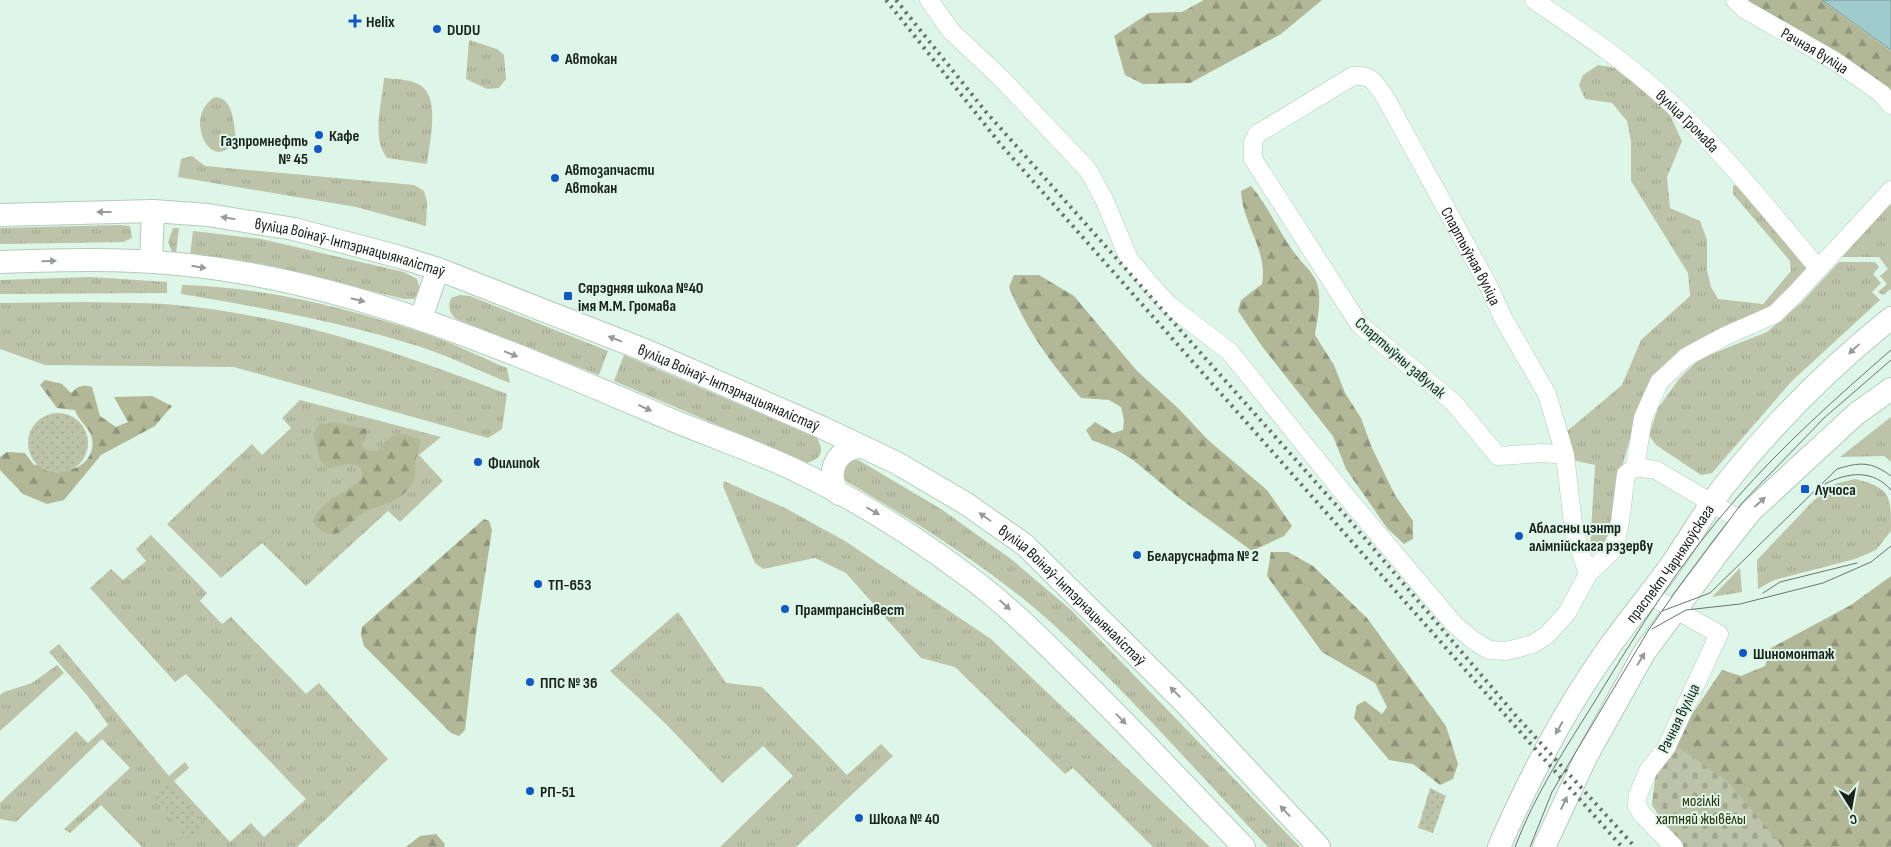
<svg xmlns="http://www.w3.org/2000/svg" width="1891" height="847" font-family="'Sofia Sans Condensed',sans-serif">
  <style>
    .grass { fill: url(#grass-tufts) }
    .forest { fill: url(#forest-firs) }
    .cemetery { fill: url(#cemetery-stones) }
    .park { fill: url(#park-dots) }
    .water { fill: #9fcbcc; stroke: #779897 }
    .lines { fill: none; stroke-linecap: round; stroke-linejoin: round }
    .minor-casing { stroke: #b4cbbc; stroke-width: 19 }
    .major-casing { stroke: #b4cbbc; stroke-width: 24 }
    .minor { stroke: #fff; stroke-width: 18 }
    .major { stroke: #fff; stroke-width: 22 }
    .tram { stroke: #66756c; stroke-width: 1 }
    .rail { stroke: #66756c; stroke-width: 4; stroke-dasharray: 2.5 5; stroke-linecap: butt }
    .oneway { fill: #989c99 }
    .poi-dot { fill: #1158c3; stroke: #def6e7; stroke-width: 2 }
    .labels { text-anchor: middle; stroke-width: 4; stroke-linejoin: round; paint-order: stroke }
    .poi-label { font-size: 16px; font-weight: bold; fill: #19221c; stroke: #def6e7; text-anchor: start }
    .street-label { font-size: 16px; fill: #19221c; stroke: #def6e7 }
    .park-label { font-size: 16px; fill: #272c03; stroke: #def6e7 }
  </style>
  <defs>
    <pattern id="grass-tufts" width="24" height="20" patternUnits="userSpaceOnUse" patternTransform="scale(1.25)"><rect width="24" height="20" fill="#bdc3a8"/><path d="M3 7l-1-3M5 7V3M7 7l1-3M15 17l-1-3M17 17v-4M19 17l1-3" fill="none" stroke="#a2a790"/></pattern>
    <pattern id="forest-firs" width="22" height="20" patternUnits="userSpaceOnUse" patternTransform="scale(1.25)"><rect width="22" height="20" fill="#b1b797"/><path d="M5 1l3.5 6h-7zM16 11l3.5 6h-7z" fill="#8f947a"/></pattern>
    <pattern id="cemetery-stones" width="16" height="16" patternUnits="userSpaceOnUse" patternTransform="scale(1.25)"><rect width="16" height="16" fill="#bdc3a8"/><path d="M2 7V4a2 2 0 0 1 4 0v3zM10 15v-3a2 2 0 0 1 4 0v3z" fill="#a2a790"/></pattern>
    <pattern id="park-dots" width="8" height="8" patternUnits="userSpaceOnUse" patternTransform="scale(1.25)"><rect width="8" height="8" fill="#bdc3a8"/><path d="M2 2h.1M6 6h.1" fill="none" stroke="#a2a790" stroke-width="1.8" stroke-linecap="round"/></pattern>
  </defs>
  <rect width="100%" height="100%" fill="#def6e7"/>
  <path class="grass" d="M469 40 497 49 504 55 506 79 499 88 487 89 466 79Z
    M1598 65 1621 69 1667 109 1682 141 1667 177 1670 208 1700 221 1707 240V270L1711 287 1718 299 1763 304 1791 271 1790 261 1733 194V186L1738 184 1810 270 1768 308 1653 383 1629 442 1619 478 1611 529 1602 546 1594 550 1590 547 1595 465 1572 460 1565 433 1622 385 1641 340 1690 296 1688 273 1631 181V141L1627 121 1612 103 1585 99 1579 85 1583 75Z
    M384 78C395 79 408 79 418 84 442 95 429 143 427 164L387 158C371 138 382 103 384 78Z
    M215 97C234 98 233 123 236 137 215 180 180 118 215 97Z
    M192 156 205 166 414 185 424 191 427 202 426 226 356 207 178 177 181 159Z
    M1891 194V289L1883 295 1878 292 1887 284 1880 276 1888 269 1879 257H1837Z
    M121 225 130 226 132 238 123 242 0 244V228Z
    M173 228H179L176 254 172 252 168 242Z
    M193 231 261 239 404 272 417 279C420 287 420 292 414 299H404L261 264 190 256Z
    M1839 262H1875L1879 267 1873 274 1881 283 1872 292 1880 300 1792 381 1712 473 1701 475 1656 445 1649 435 1658 408 1679 379 1699 359 1767 332 1801 303Z
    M91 277 167 282V293L0 294V280Z
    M182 285C263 287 343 307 420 332 449 341 478 356 507 368L510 383C479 371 449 356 418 346 340 322 261 307 181 294Z
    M460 295 470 296 608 351 599 375 456 319C449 312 448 308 451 298Z
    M86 302C119 303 152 302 185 306 298 318 401 353 507 394L502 429 488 438 234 367 45 365 0 349V303Z
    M624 355 817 438C825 452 821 459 807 463L614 381Z
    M300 400 441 437 419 455 443 481 400 522 388 511 306 586 262 543 221 578 167 524 252 444 262 455 291 428 282 418Z
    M1891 417V462L1884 456 1840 457Z
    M849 458 860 461 941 509 1011 559 1071 610 1300 847H1268C1198 773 1130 695 1055 626 992 569 919 524 846 481L840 472Z
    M1855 479C1891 488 1891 495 1891 531L1876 550 1855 559 1774 580 1758 589 1757 560 1813 501 1835 484Z
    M724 481 785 508 845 541 991 639 1210 847H1153L1073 768 1065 774 955 667 921 658 846 573 815 558 763 569 755 563 723 486Z
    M151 535 207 593 200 601 222 624 231 617 306 694 319 683 388 759 297 847H142L101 805 70 833 64 829 130 768 102 739 16 822 0 819V803L76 731 88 743 108 725 87 695 49 652 59 644 169 776 185 762 189 768 174 781 230 842 251 823 264 837 306 799 186 674 175 682 90 588 111 569 123 580 146 561 136 549Z
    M1740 568 1742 592 1712 597Z
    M678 612 726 683 762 687 847 775 881 744 893 756 796 847H720L793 776 763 746 722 783 667 725 610 671Z
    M57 665 64 673 0 731V695L4 692 32 683Z"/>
  <path class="forest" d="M1204 0H1322L1281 34 1190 83 1143 84 1125 75 1114 36 1149 13 1182 12Z
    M1738 0H1821L1891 51V103Z
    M1251 186C1268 206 1278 230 1293 251 1300 261 1312 271 1316 281 1323 297 1317 319 1315 335L1334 365 1345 393 1361 418 1372 448 1395 495 1413 521V539L1404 544 1387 528 1346 469 1333 436 1264 349 1238 311 1241 300 1262 284C1268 249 1243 226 1241 191Z
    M1014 275H1039L1074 296 1137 371 1179 409 1208 440 1267 490 1292 526 1284 536 1252 551 1179 498 1133 460 1117 450 1092 440 1086 430 1095 422 1113 433 1123 430 1124 420 1121 407 1109 400 1081 398C1051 364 1026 329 1009 287Z
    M45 380 62 384 71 393C78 386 82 384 92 387L100 416 116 427 128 422 114 397 152 396 172 406 155 426 101 455 64 500 47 504 23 494 0 470V457L7 452 25 453 34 465 43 464 67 446 72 469C89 465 98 446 89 431 84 423 78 419 75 410L57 408 40 385Z
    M336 423 366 429 367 436 362 446 365 450 378 451C393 432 398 430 420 440 420 447 418 452 416 458 413 469 419 476 410 487 393 509 374 503 357 517 349 523 344 534 332 534 324 535 318 528 313 522 320 498 347 495 362 478V470L358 465 348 464 328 468 320 460 313 434 319 424Z
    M484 519 489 521 492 530 476 633 465 730 459 736 451 733 364 646 361 635 362 627Z
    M1271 552H1288L1313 566 1367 618 1446 726 1458 764 1453 779 1440 785 1413 764 1389 760 1354 718 1357 705 1365 701 1382 714 1387 707 1375 683 1322 652 1267 576Z
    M1891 576V847H1680L1652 805 1657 766 1722 670 1741 676 1765 666 1771 648 1851 605Z
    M436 834 445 844 444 847H406L420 836Z"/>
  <path class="cemetery" d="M1672 743 1727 781 1783 847H1680L1652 805 1657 766Z"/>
  <path class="park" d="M28 443a30 30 0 1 1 60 0a30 30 0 1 1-60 0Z
    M169 783 207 827 191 841 153 797Z
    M1430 788 1446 796 1433 833 1418 828Z"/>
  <path class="water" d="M1822 0H1891V50Z"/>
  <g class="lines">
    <defs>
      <g id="minor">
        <path d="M929 0 951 31 1002 79 1088 170 1104 199 1129 259 1149 283 1169 305 1230 352 1345 495 1454 624 1474 641 1489 650 1507 651 1533 644 1547 635 1567 613 1588 574 1614 549 1620 522 1626 474 1635 467 1656 470 1742 521"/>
        <path id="s1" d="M1534 0C1565 22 1598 42 1627 66 1700 122 1759 198 1818 268"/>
        <path id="s2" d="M1735 0 1744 9 1835 61 1882 94 1891 105"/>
        <path id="s3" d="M1565 455 1543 453 1498 456 1454 403 1359 324 1253 159V142L1257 134 1353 76C1372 74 1375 83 1385 97L1488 285 1503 318 1547 394 1565 455 1574 532 1588 574"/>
        <path d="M1635 467 1643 418 1659 382 1686 357 1723 337 1775 314 1796 293 1891 190"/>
        <path d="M1649 595 1719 634 1666 748 1648 771 1638 795 1637 806 1642 814 1674 847"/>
      </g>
      <g id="major">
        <path id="s4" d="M0 215 153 211 208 215 294 229 400 257 438 269 647 351 821 427 897 463 965 503 1025 545 1184 702 1319 847"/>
        <path d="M151 261 153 211"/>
        <path d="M0 262C60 260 119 258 178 264 348 280 505 349 660 415 706 435 754 450 799 472 859 501 916 537 969 577 1002 601 1031 629 1060 658 1123 719 1183 784 1244 847"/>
        <path d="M421 318 438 269"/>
        <path d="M839 494C824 472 837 447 863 447"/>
        <path id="s5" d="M1499 847C1529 778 1566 707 1610 646 1629 619 1650 594 1669 568 1688 541 1704 512 1724 486 1773 424 1830 367 1891 318"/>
        <path d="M1544 847 1586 757 1644 653 1717 554 1751 511 1856 414 1891 389"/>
      </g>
    </defs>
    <use href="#minor" class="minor-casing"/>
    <use href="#major" class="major-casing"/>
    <use href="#minor" class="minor"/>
    <use href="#major" class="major"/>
    <path class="tram" d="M1825 484C1848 472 1873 469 1891 490
      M1763 593 1780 582 1857 563
      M1662 611 1710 593 1837 469C1860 462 1871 461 1891 476
      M1652 629 1686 610 1740 604 1823 583 1871 562 1891 546
      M1515 847C1535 794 1565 749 1595 701 1637 632 1681 561 1735 500 1783 445 1837 397 1891 350
      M1530 847 1552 792 1648 631 1676 591 1742 503 1824 418 1891 360"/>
    <path class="rail" d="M886 0 1002 146 1622 847
      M896 0 986 112 1345 515 1517 717 1635 847"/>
  </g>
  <defs><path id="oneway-solid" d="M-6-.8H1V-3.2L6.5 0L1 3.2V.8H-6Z" transform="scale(1.25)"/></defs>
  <g class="oneway">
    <use href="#oneway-solid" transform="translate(104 212) rotate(180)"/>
    <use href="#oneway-solid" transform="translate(228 218) rotate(-171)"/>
    <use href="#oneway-solid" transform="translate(49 261) rotate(-2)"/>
    <use href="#oneway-solid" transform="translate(199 267) rotate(9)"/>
    <use href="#oneway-solid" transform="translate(358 300) rotate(14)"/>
    <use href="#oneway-solid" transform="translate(615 339) rotate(-159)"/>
    <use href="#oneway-solid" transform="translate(1854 349) rotate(137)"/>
    <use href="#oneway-solid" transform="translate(511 354) rotate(22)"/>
    <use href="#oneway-solid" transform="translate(645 408) rotate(24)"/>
    <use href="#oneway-solid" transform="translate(1760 502) rotate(-42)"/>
    <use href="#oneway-solid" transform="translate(873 511) rotate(29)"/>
    <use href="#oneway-solid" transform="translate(985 517) rotate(-145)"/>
    <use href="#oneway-solid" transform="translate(1005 605) rotate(42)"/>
    <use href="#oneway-solid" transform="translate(1641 659) rotate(-59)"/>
    <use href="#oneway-solid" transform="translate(1175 692) rotate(-135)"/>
    <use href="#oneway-solid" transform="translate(1121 719) rotate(46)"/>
    <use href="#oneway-solid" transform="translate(1559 728) rotate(120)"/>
    <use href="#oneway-solid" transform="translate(1564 803) rotate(-65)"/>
    <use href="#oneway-solid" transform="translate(1285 811) rotate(-133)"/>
  </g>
  <g class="poi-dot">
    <path d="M352.5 13.5h5v5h5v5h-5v5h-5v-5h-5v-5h5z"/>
    <circle cx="437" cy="29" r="5"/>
    <circle cx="555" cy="58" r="5"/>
    <circle cx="319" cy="135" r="5"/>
    <circle cx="318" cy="149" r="5"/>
    <circle cx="555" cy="178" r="5"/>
    <rect x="563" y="291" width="10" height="10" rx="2.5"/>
    <circle cx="478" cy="462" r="5"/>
    <rect x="1800" y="484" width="10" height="10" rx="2.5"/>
    <circle cx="1519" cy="536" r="5"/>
    <circle cx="1137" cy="555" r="5"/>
    <circle cx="538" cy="584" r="5"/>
    <circle cx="785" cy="609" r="5"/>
    <circle cx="1743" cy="653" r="5"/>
    <circle cx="530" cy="682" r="5"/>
    <circle cx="530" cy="791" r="5"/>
    <circle cx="859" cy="818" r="5"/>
  </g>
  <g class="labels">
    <g class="poi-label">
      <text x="366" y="27">Helix</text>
      <text x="447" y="35">DUDU</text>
      <text x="565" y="64">Автокан</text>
      <text x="329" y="141">Кафе</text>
      <text x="308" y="146" text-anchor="end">Газпромнефть<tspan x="308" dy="18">№ 45</tspan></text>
      <text x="565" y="175">Автозапчасти<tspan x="565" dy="18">Автокан</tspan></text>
      <text x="578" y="293">Сярэдняя школа №40<tspan x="578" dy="18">імя М.М. Громава</tspan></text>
      <text x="488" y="468">Филипок</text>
      <text x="1815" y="495">Лучоса</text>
      <text x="1529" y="533">Абласны цэнтр<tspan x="1529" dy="18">алімпійскага рэзерву</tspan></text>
      <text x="1147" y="561">Беларуснафта № 2</text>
      <text x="548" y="590">ТП-653</text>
      <text x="795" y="615">Прамтрансінвест</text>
      <text x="1753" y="659">Шиномонтаж</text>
      <text x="540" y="688">ППС № 36</text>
      <text x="540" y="797">РП-51</text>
      <text x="869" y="824">Школа № 40</text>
    </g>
    <g class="street-label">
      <text dy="6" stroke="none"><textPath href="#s2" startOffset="95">Рачная вуліца</textPath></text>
      <text dy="6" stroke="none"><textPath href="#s1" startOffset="196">вуліца Громава</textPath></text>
      <text dy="6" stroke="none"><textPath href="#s4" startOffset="354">вуліца Воінаў-Інтэрнацыяналістаў</textPath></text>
      <text dy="6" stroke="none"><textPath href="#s3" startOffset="816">Спартыўная вуліца</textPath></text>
      <text transform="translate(1401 357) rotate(41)" y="6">Спартыўны завулак</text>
      <text dy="6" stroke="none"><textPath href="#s4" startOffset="759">вуліца Воінаў-Інтэрнацыяналістаў</textPath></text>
      <text dy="6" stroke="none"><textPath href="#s5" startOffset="332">праспект Чарняхоўскага</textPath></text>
      <text dy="6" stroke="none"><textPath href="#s4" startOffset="1164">вуліца Воінаў-Інтэрнацыяналістаў</textPath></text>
      <text transform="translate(1678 718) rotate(-64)" y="6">Рачная вуліца</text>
    </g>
    <g class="park-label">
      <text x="1701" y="806">могілкі<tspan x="1701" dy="18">хатняй жывёлы</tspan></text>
    </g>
  </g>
  <g transform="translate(1851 807) rotate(169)" stroke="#def6e7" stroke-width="4" paint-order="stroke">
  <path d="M0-4L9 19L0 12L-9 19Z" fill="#19221c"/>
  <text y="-8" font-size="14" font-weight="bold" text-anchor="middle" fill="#19221c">С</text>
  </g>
</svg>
